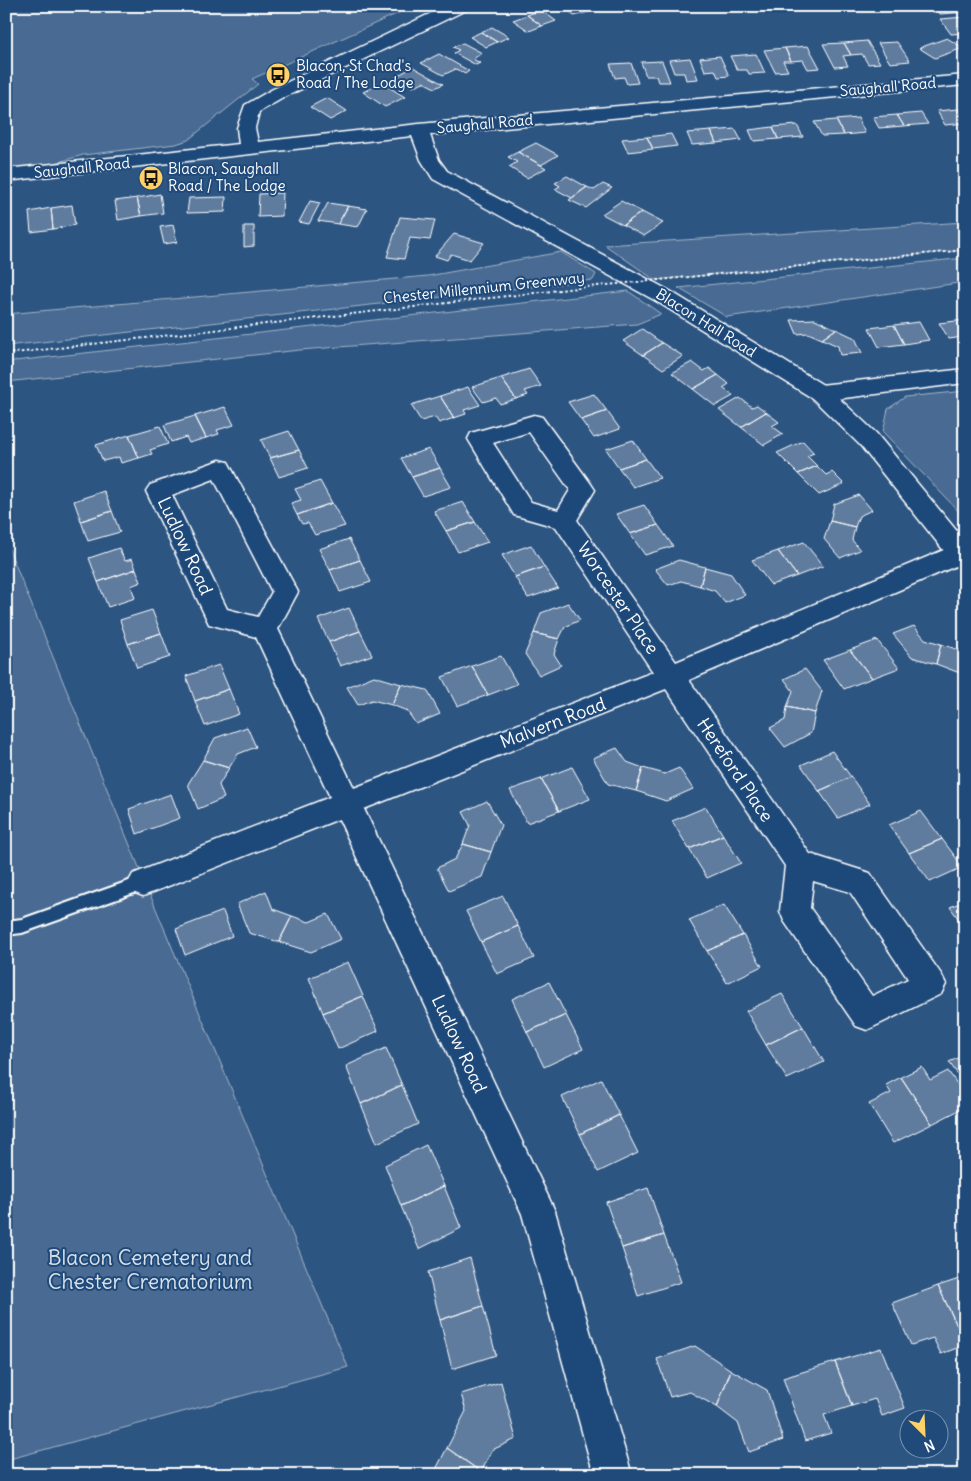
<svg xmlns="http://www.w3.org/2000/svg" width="971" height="1481" font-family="Delius,sans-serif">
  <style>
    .green { fill: #486b92; stroke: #a4b5c8 }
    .building { fill: #5e7c9f; stroke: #fff }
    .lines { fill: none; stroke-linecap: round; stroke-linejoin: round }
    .lane-casing { stroke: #fff; stroke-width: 4 }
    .street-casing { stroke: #fff; stroke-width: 3 }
    .secondary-casing { stroke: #fff; stroke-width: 3 }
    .path { stroke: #fff; stroke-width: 2; stroke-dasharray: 2.5 2.5; stroke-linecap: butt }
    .lane { fill: #1f4a7a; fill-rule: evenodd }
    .street { fill: #1f4a7a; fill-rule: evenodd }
    .secondary { fill: #1f4a7a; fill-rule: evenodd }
    .path-bridge { stroke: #fff; stroke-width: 2; stroke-dasharray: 2.5 2.5; stroke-linecap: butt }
    .labels { text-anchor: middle; stroke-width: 4; stroke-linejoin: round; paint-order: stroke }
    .far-poi-label { font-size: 15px; fill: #fff; stroke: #1f4a7a; text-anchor: start }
    .far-street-label { font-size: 15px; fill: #fff; stroke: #1f4a7a }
    .street-label { font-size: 18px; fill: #fff; stroke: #1f4a7a }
    .near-park-label { font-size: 21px; fill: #dae1e9; stroke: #1f4a7a }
  </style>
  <rect width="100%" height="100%" fill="#2c5582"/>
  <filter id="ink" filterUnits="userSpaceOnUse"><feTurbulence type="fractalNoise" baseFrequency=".02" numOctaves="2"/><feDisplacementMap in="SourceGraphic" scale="10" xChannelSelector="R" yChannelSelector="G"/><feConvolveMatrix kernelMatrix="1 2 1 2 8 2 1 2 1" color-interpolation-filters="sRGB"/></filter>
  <g filter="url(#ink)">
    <path class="green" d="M6 6H414L252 79 258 84 188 140 176 144 83 155 55 163 6 170Z
      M965 222V250L655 280 605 245Z
      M561 252 596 274 593 280 6 346V314L428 276Z
      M965 258V282L727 317 678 288Z
      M628 291 661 314 637 324 300 350 6 382V362Z
      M965 391V518L883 432 888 409 905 397Z
      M6 542 156 909 348 1367 6 1460Z"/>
    <path class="building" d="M564 6H582L589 12 574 16Z
      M582 6H602L604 8 589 12Z
      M935 6H962L965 12 940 14Z
      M541 10 556 21 542 26 527 15Z
      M527 15 542 26 529 31 513 20Z
      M965 17V33L951 34 940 19Z
      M492 27 509 37 497 42 481 32Z
      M481 32 497 42 486 47 470 37Z
      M947 38 963 48 935 58 919 48Z
      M867 41 880 63 868 64 862 54 851 55 844 43Z
      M897 42 910 61 890 63 878 43Z
      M463 43 482 53 473 59 480 63 476 65 454 53 459 50 453 47Z
      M844 43 851 55 843 56 848 66 835 67 823 44Z
      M808 46 820 68 808 69 803 60 791 61 785 48Z
      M785 48 791 61H783L788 71 775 72 764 50Z
      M439 54 469 71 465 74 456 69 443 75 421 63Z
      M756 54 765 73 749 74 747 70H737L730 56Z
      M720 56 729 76 718 77 715 70 705 71 700 58Z
      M690 58 698 79 686 80 684 73H674L669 60Z
      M662 61 670 82H658L656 76H646L641 62Z
      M631 63 638 83 627 84 624 77 615 78 610 64Z
      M413 67 443 84 435 88 423 82 413 87 395 77Z
      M382 83 405 97 385 107 363 92Z
      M327 98 347 111 330 120 310 107Z
      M958 109 965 123 945 125 937 111Z
      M921 113 928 124 904 126 897 115Z
      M897 115 904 126 879 128 873 117Z
      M858 118 865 133 844 135 836 120Z
      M836 120 844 135 822 136 814 122Z
      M797 125 803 137 778 139 773 127Z
      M773 127 778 139 754 141 749 130Z
      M735 129 741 140 716 143 711 131Z
      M711 131 716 143 692 145 687 133Z
      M671 134 677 146 653 149 647 137Z
      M647 137 653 149 628 152 622 139Z
      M536 143 558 155 541 165 518 152Z
      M518 152 541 165 546 168 527 178 509 167 517 162 508 157Z
      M567 176 587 187 572 198 555 189 560 186 555 183Z
      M603 184 612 188 586 208 569 200 587 187 594 190Z
      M283 193 282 216 258 217 259 194Z
      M160 194 163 213 141 216 137 198Z
      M226 197 225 212 187 213 189 198Z
      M137 198 141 216 118 220 115 201Z
      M310 201 320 203 309 224 299 222Z
      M621 201 642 212 623 225 602 214Z
      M328 203 348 206 338 224 318 221Z
      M72 205 75 225 53 229 51 208Z
      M348 206 367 209 358 227 338 224Z
      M51 208 53 229 31 232 29 212Z
      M642 212 663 223 644 236 623 225Z
      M400 217 435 220 430 240 410 238 404 259 387 257Z
      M173 225 177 242 164 244 160 227Z
      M244 226H254V246L244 247Z
      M454 234 484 243 470 260 451 254 447 260 435 256Z
      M815 319 836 329 822 339 808 333 797 334 791 320Z
      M965 320V340L963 337 949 339 939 323Z
      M919 322 929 340 904 344 894 325Z
      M894 325 904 344 879 347 869 328Z
      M642 329 662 343 643 355 623 341Z
      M836 329 855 338 862 353 840 355 838 346 822 339Z
      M662 343 683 356 663 369 643 355Z
      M692 362 704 371 709 368 718 375 693 389 672 373Z
      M529 369 541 386 525 391 528 395 516 399 501 378Z
      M718 375 729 384 723 388 733 396 715 406 693 389Z
      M501 378 516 399 500 404 496 398 483 402 472 387Z
      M468 387 480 405 464 410 466 414 454 418 440 396Z
      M594 394 607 411 581 420 568 402Z
      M440 396 454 418 439 423 435 417 421 421 411 405Z
      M740 398 752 407 757 405 766 412 741 427 719 410Z
      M225 407 234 425 217 430 219 434 206 438 195 416Z
      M607 411 620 429 594 438 581 420Z
      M766 412 779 422 772 426 783 434 764 445 741 427Z
      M195 416 206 438 189 443 186 437 171 442 164 425Z
      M160 426 168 444 150 450 152 454 139 458 129 435Z
      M289 431 299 450 270 458 261 440Z
      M129 435 139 458 121 463 119 457 103 461 96 445Z
      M633 440 646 459 619 468 606 449Z
      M803 441 814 453 807 456 817 466 798 474 777 453Z
      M429 449 440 468 412 477 401 458Z
      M299 450 308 468 279 477 270 458Z
      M646 459 660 478 633 487 619 468Z
      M817 466 826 475 832 472 844 484 819 495 798 474Z
      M440 468 451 487 423 496 412 477Z
      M320 481 332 503 297 515 291 503 301 500 295 489Z
      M104 491 112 511 81 521 74 501Z
      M859 495 872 510 859 516 855 527 830 521 834 504Z
      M463 502 475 522 446 531 434 511Z
      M332 503 345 526 315 535 308 523 302 524 297 515Z
      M644 505 658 525 630 534 616 514Z
      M112 511 120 532 88 541 81 521Z
      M830 521 855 527 852 540 860 550 840 558 824 539Z
      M475 522 488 542 458 552 446 531Z
      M658 525 673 546 645 555 630 534Z
      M349 539 360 560 330 570 319 549Z
      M804 542 823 566 797 576 778 551Z
      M531 545 544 567 515 577 502 555Z
      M119 548 125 561 132 559 136 569 98 582 89 558Z
      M778 551 797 576 771 585 752 560Z
      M360 560 371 582 340 592 330 570Z
      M679 560 705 567 700 586 681 581 668 585 655 569Z
      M544 567 558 588 528 598 515 577Z
      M705 567 731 574 745 595 725 603 715 591 700 586Z
      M136 569 141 582 131 586 135 598 108 607 98 582Z
      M568 603 580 620 565 627 559 639 534 633 541 613Z
      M349 608 360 631 329 642 318 619Z
      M152 610 161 633 128 644 120 620Z
      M914 626 925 639 941 644 936 664 912 657 893 634Z
      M360 631 372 655 340 666 329 642Z
      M161 633 170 657 137 668 128 644Z
      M534 633 559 639 554 654 561 665 539 675 525 654Z
      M877 640 899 668 872 678 850 650Z
      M941 644 962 651 965 650V675L936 664Z
      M850 650 872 678 844 689 823 660Z
      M501 656 517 684 488 695 472 666Z
      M219 665 229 689 195 701 186 676Z
      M472 666 488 695 457 706 442 677Z
      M805 669 822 691 815 713 787 707 793 691 784 679Z
      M374 676 401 684 392 705 372 700 358 705 347 687Z
      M401 684 427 690 440 714 416 724 407 711 392 705Z
      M229 689 239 714 205 726 195 701Z
      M787 707 815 713 811 733 785 747 770 728 785 720Z
      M247 727 256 747 238 754 229 768 203 760 215 738Z
      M617 748 627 762 643 768 636 791 608 784 593 758Z
      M832 751 851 777 819 791 801 765Z
      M203 760 229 768 219 785 224 798 198 809 188 784Z
      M572 767 590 799 559 811 541 779Z
      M643 768 665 774 679 768 693 789 666 801 636 791Z
      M851 777 870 804 838 818 819 791Z
      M541 779 559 811 527 823 510 790Z
      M171 794 180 818 137 834 129 809Z
      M487 801 501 825 491 852 463 844 470 825 463 812Z
      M706 807 723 835 689 849 672 821Z
      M921 811 942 839 909 853 889 825Z
      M723 835 741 863 707 878 689 849Z
      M942 839 963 867 930 882 909 853Z
      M463 844 491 852 482 877 449 891 437 868 455 859Z
      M266 891 273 909 292 916 279 942 249 933 237 904Z
      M503 896 518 926 481 942 466 911Z
      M965 901V928L950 907Z
      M724 905 743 935 707 951 689 920Z
      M223 911 232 936 185 955 176 929Z
      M328 914 341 939 311 952 279 942 292 916 309 922Z
      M518 926 534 958 497 974 481 942Z
      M743 935 762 966 727 983 707 951Z
      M348 962 363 996 323 1013 309 978Z
      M549 982 566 1015 527 1032 512 999Z
      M782 994 803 1027 766 1045 746 1011Z
      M363 996 378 1031 338 1049 323 1013Z
      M566 1015 583 1049 544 1067 527 1032Z
      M803 1027 824 1062 787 1079 766 1045Z
      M386 1048 402 1085 361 1104 346 1066Z
      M965 1055V1085L949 1062Z
      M922 1067 930 1080 948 1071 965 1095V1107L932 1124 901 1077Z
      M901 1077 932 1124 893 1143 869 1104 891 1093 886 1085Z
      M601 1079 619 1115 580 1134 562 1097Z
      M402 1085 418 1124 377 1143 361 1104Z
      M619 1115 638 1153 598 1172 580 1134Z
      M426 1145 444 1186 401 1206 385 1165Z
      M444 1186 461 1228 419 1249 401 1206Z
      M648 1188 664 1235 622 1248 606 1202Z
      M664 1235 681 1282 638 1296 622 1248Z
      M470 1258 483 1306 440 1320 428 1272Z
      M965 1277V1342L938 1286Z
      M938 1286 965 1342V1345L941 1354 933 1338 911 1345 892 1303Z
      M483 1306 496 1355 452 1369 440 1320Z
      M695 1346 731 1370 717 1407 690 1392 670 1397 657 1359Z
      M881 1348 905 1408 882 1416 875 1399 852 1406 835 1362Z
      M835 1362 852 1406 824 1415 831 1433 805 1441 783 1378Z
      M731 1370 767 1390 783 1440 749 1452 738 1423 717 1407Z
      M501 1382 516 1439 492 1450 481 1472 447 1448 466 1411 461 1394Z
      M447 1448 481 1472 480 1475H433Z"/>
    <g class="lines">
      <defs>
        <path id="lane" d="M143 876 148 878 150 883 148 888 22 933 6 935V921L22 919Z"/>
        <path id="street" d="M965 369V383L820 401 812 398 809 393 812 388 820 385Z
          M534 415 542 417 591 484 595 490 577 520 676 662 951 547 960 545 965 546V562L689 680 810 854 870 873 941 974 946 984 941 994 867 1030 856 1026 784 921 780 911 785 866 666 689 364 809 555 1211 632 1475H594L522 1214 339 819 143 896 133 892 128 883 133 874 330 797 256 637 209 624 146 491 150 485 220 460 228 462 298 592 278 629 354 788 653 672 556 527 514 515 468 439 471 433ZM529 432 570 490 558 510 531 502 493 443ZM214 479 272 592 258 617 227 609 172 495ZM813 881 850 892 908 979 872 996 810 908Z"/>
        <path id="secondary" d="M446 6H468L466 10 283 98 259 112 255 128 258 142 419 124 965 75V85L430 135 439 160 447 171 670 291 828 388 876 433 965 541V568L956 566 860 445 812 398 656 301 433 179 421 160 412 136 6 181V169L239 144 237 128 245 105 271 90Z"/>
      </defs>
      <use href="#lane" class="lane-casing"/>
      <use href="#street" class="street-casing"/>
      <use href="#secondary" class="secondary-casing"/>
      <path class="path" d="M709 275 965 250
        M6 354 577 288"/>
      <use href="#lane" class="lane"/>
      <use href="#street" class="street"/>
      <use href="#secondary" class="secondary"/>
      <path class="path-bridge" d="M577 288 709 275"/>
    </g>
  </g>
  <defs>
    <symbol id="bus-disc" viewBox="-11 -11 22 22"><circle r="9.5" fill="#ffd166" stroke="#1f4a7a"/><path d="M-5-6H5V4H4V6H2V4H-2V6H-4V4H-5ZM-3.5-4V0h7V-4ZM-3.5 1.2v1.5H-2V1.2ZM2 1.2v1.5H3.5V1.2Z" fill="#111"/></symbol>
  </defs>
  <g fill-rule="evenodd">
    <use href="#bus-disc" x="264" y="61" width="28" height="28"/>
    <use href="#bus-disc" x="137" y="164" width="28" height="28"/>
  </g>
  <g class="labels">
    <g class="far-poi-label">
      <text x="296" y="71">Blacon, St Chad's<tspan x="296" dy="17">Road / The Lodge</tspan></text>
      <text x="168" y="174">Blacon, Saughall<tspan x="168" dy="17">Road / The Lodge</tspan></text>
    </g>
    <g class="far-street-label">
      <text transform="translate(888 87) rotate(-5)" y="5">Saughall Road</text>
      <text transform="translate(485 124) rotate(-5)" y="5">Saughall Road</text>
      <text transform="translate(82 168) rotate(-6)" y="5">Saughall Road</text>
      <text transform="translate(484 288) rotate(-6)" y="5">Chester Millennium Greenway</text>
      <text transform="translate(706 323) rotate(32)" y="5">Blacon Hall Road</text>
    </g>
    <g class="street-label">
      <text transform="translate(185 546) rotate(65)" y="6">Ludlow Road</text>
      <text transform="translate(618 598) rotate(56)" y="6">Worcester Place</text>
      <text transform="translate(553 723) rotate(-21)" y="6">Malvern Road</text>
      <text transform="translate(735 770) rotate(56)" y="6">Hereford Place</text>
      <text transform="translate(459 1044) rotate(65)" y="6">Ludlow Road</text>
    </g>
    <g class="near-park-label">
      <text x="150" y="1265">Blacon Cemetery and<tspan x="150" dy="24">Chester Crematorium</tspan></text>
    </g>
  </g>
  <rect width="971" height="1481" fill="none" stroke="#1f4a7a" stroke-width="25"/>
  <rect x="12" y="12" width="946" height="1456" fill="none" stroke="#fff" stroke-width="2" filter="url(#ink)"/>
  <g transform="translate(924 1434) rotate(156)"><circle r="24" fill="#1f4a7a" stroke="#7992af"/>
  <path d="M0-4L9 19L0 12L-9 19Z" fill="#ffd166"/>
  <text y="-8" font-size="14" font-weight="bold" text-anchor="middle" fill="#ffffff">N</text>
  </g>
</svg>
